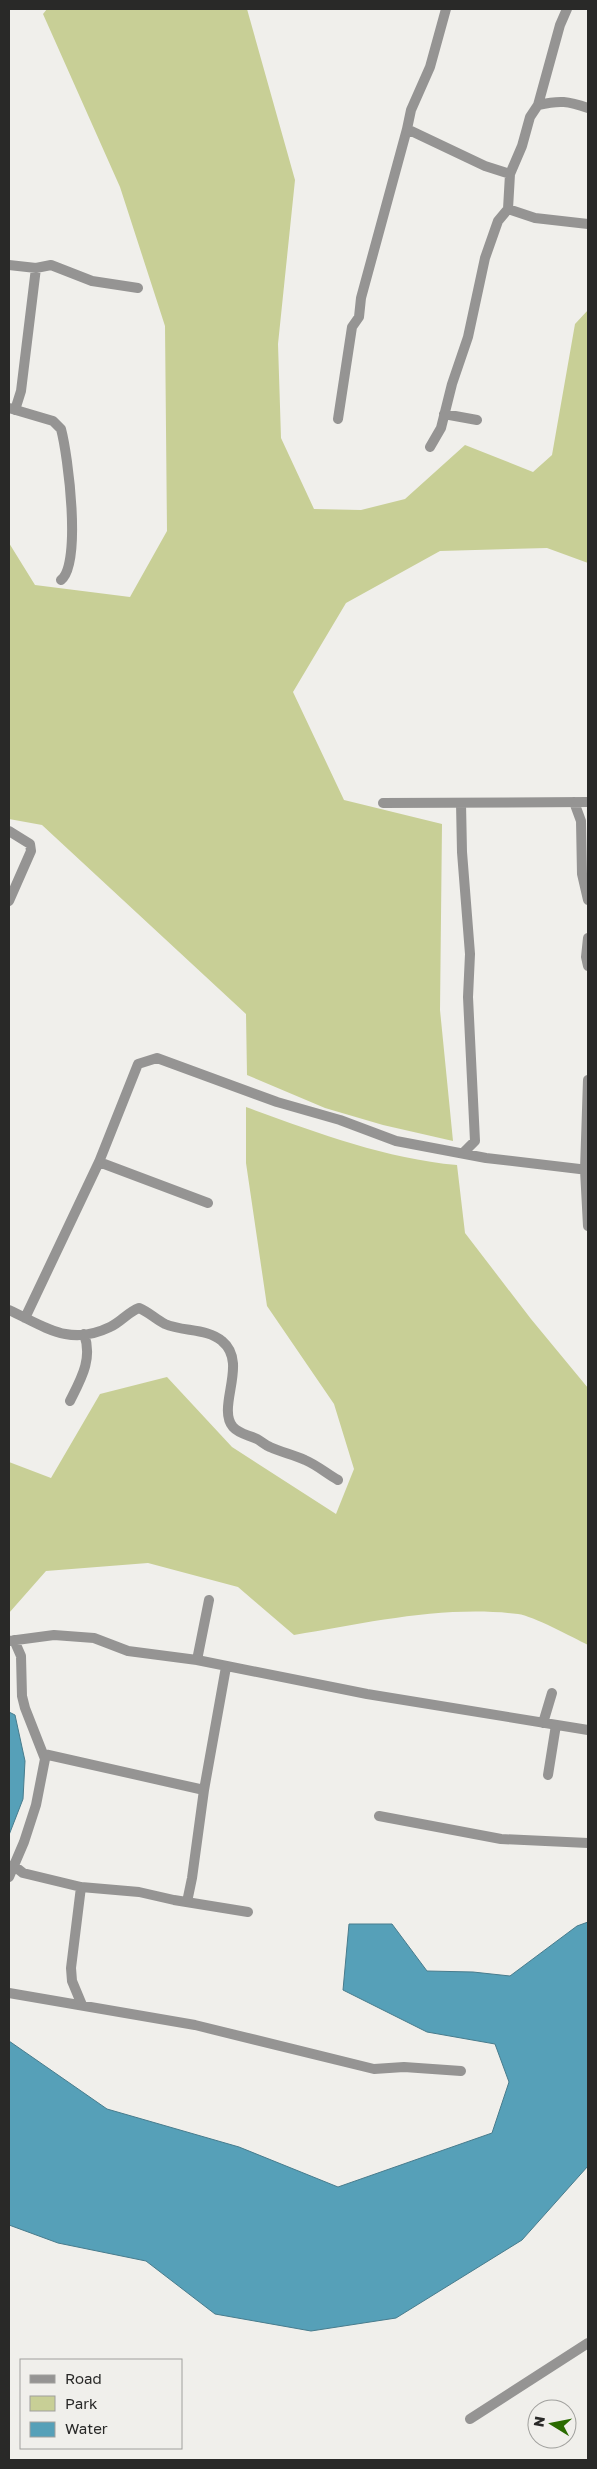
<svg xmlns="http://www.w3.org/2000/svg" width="597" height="2469" font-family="'Golos Text',sans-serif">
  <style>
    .green { fill: #c8cf96 }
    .water { fill: #56a0b8; stroke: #487c8d }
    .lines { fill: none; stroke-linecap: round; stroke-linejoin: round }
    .street { stroke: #959493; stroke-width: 10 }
  </style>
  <rect width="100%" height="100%" fill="#f0efeb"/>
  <path class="green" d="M47 9H247L295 180 278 344 281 438 314 509 361 510 405 499 465 445 533 472 552 455 575 324 588 310V563L547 548 440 551 346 603 293 692 344 800 442 824 440 1010 453 1141 383 1125 325 1108 247 1075 246 1014 42 825 9 819V543L35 585 130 597 167 531 165 326 120 187 43 14Z
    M246 1107C315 1132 383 1158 457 1165L465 1233 531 1319 588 1388V1645C572 1637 533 1616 518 1614 443 1605 367 1623 294 1635L238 1587 148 1563 46 1571 9 1613V1462L51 1478 100 1394 167 1377 232 1447 336 1514 354 1469 334 1404 267 1306 246 1163Z"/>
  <path class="water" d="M9 1712 15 1715 25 1761 23 1799 9 1835Z
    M588 1922V2166L522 2240 396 2318 311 2331 215 2314 146 2261 58 2243 9 2225V2041L107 2109 239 2147 338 2187 492 2133 509 2082 495 2044 427 2032 343 1990 349 1924H392L427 1971 473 1972 510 1976 577 1926Z"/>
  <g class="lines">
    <path class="street" d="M446 9 430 67 411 110 407 129 485 166 510 174
      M538 105 560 25 567 9
      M508 209 535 218 588 224
      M9 265 36 268 51 265 92 281 138 288
      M9 408 53 421 61 429C68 455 82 564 61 580
      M15 410 21 391 36 268
      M444 414 477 420
      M338 419 352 327 359 317 361 298 407 129
      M430 447 441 428 452 384 468 337 485 258 498 221 508 209 510 174 522 146 530 117 538 105C560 100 568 101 588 108
      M574 802 581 821 582 874 588 900
      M383 803 588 802
      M461 803 462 852 470 954 468 997 475 1141 463 1153
      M9 831 30 844 31 851 9 901
      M588 938 586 957 588 966
      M588 1080 585 1170 588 1226
      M99 1162 208 1203
      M9 1310C44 1326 69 1347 110 1327 121 1322 128 1312 139 1308 149 1312 155 1319 165 1324 183 1332 207 1328 222 1341 249 1363 216 1407 233 1427 239 1434 249 1435 257 1439 261 1441 265 1445 270 1447 281 1452 294 1455 305 1460 317 1465 327 1474 338 1480
      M25 1318 99 1162 138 1064 157 1058 277 1102 340 1120 396 1141 486 1158 588 1170
      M70 1401C81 1379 93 1359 84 1334
      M9 1641 54 1635 94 1638 128 1651 197 1660 367 1694 588 1730
      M197 1660 209 1600
      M543 1723 552 1693
      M44 1754 204 1790
      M548 1775 556 1725
      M379 1816 501 1839 588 1843
      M13 1865 23 1873 81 1887 139 1892 174 1900 248 1912
      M9 1877 24 1842 36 1805 45 1759 25 1708 22 1696 21 1656 14 1640
      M81 1887 71 1968 72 1981 82 2005
      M187 1902 192 1878 204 1790 226 1667
      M9 1993 195 2025 374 2069 404 2067 461 2071
      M470 2419 588 2343"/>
  </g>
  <rect width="597" height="2469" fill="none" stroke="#292928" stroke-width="20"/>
  <rect x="20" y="2359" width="162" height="90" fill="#f0efeb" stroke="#a0a09d"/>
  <rect x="30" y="2375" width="25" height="8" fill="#959493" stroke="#a0a09d"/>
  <text x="65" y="2384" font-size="15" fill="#292928">Road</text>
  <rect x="30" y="2396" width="25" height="15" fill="#c8cf96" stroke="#a0a09d"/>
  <text x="65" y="2409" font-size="15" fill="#292928">Park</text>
  <rect x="30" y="2422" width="25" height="15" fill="#56a0b8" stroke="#a0a09d"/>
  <text x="65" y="2434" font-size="15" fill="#292928">Water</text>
  <g transform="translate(552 2424) rotate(280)"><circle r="24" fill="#f0efeb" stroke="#a0a09d"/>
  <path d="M0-4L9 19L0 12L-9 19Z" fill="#2a6b00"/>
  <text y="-8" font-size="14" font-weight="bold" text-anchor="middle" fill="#292928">N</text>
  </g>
</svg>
